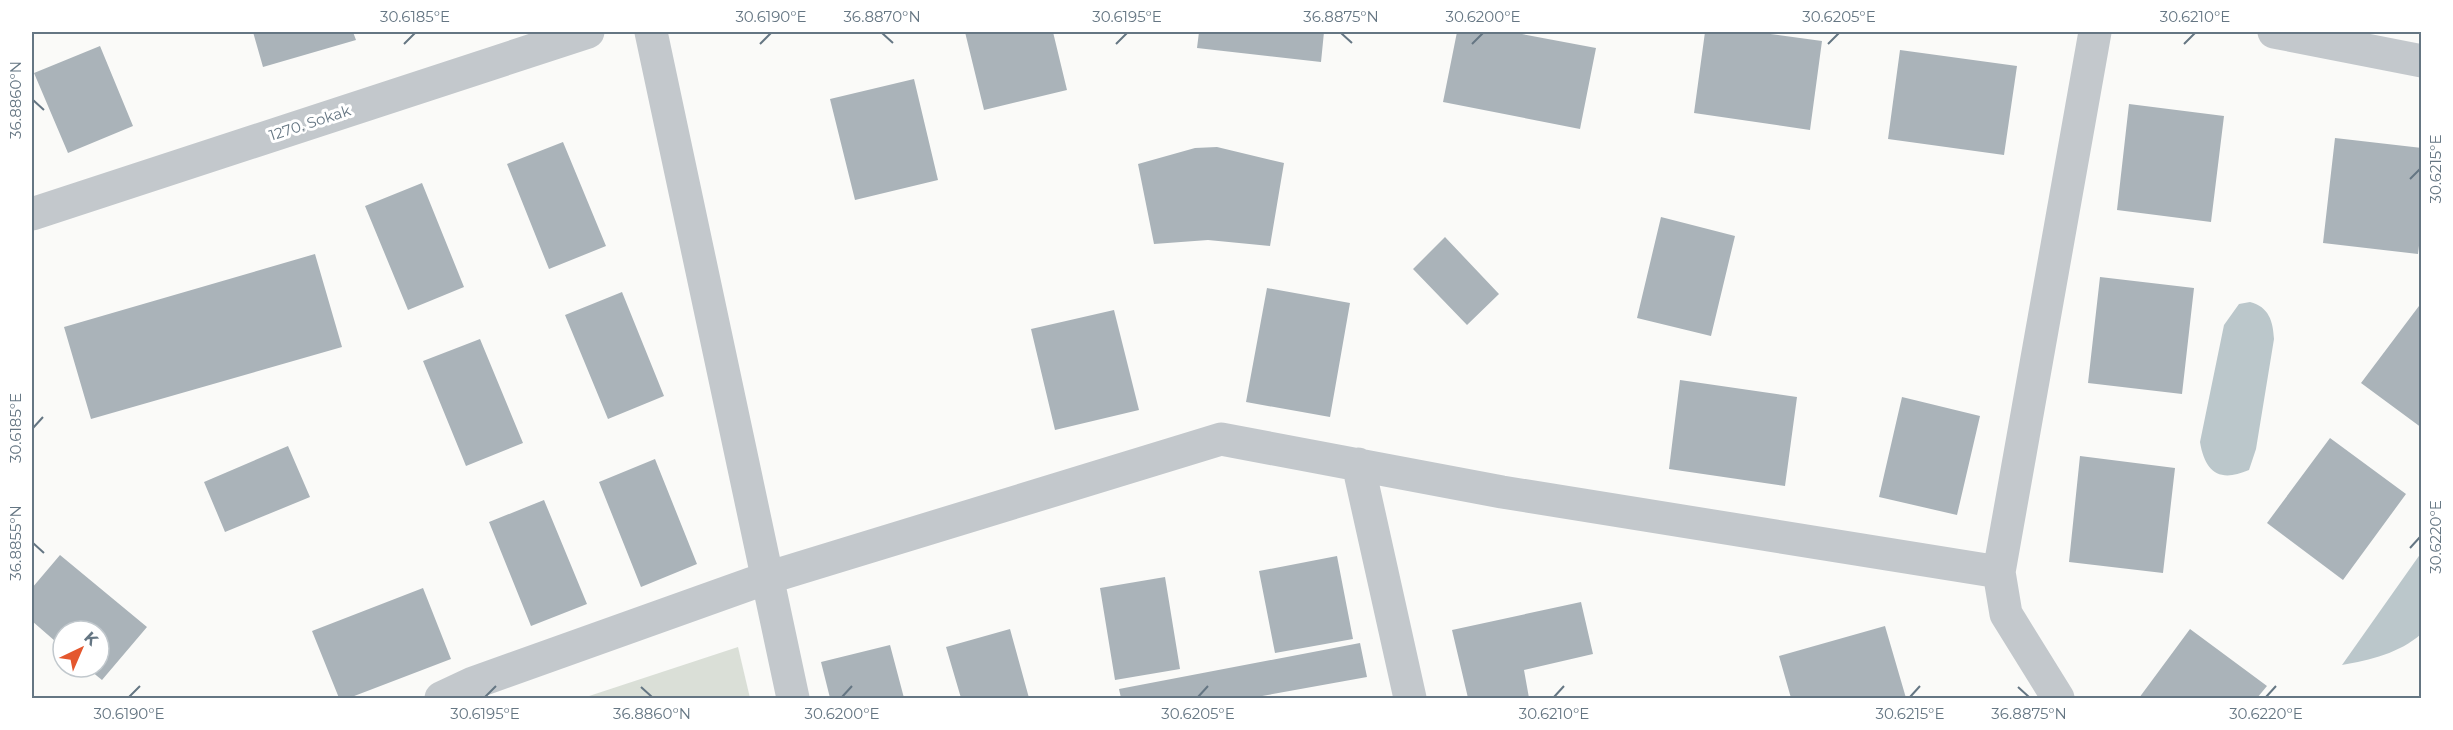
<svg xmlns="http://www.w3.org/2000/svg" width="2453" height="730" font-family="Montserrat,sans-serif">
  <style>
    .green { fill: #dadfd7 }
    .water { fill: #bbc7cb }
    .building { fill: #aab3b9 }
    .lines { fill: none; stroke-linecap: round; stroke-linejoin: round }
    .minor { stroke: #c3c8cc; stroke-width: 33 }
    .ticks { fill: none; stroke: #657683; stroke-width: 2 }
    .labels { text-anchor: middle; stroke-width: 6; stroke-linejoin: round; paint-order: stroke }
    .street-label { font-size: 15px; fill: #657683; stroke: #fff }
    .neatline { fill: none; stroke: #657683; stroke-width: 2 }
    .ticks-label { font-size: 15px; text-anchor: middle; fill: #657683 }
  </style>
  <rect width="100%" height="100%" fill="#fafaf8"/>
  <path class="green" d="M738 647 750 698H583Z"/>
  <path class="water" d="M2250 302C2269 307 2273 321 2274 339L2256 449 2249 470C2219 483 2205 472 2200 442L2224 325 2239 304Z
    M2421 553V634C2400 653 2370 660 2342 665Z"/>
  <path class="building" d="M253 32H353L356 40 263 67Z
    M965 32H1053L1067 90 984 110Z
    M1199 32H1324L1321 62 1197 48Z
    M1457 32H1511L1596 48 1580 129 1443 102Z
    M1705 32H1755L1822 41 1810 130 1694 113Z
    M100 46 133 126 68 153 34 73Z
    M1900 50 2017 66 2004 155 1888 139Z
    M914 79 938 180 855 200 830 99Z
    M2129 104 2224 116 2211 222 2117 210Z
    M2335 138 2422 148V221L2418 254 2323 243Z
    M563 142 606 246 549 269 507 164Z
    M1217 147 1284 163 1270 246 1208 240 1154 244 1138 164 1195 148Z
    M422 183 464 287 408 310 365 206Z
    M1661 217 1735 236 1711 336 1637 318Z
    M1445 237 1499 294 1467 325 1413 269Z
    M315 254 342 347 91 419 64 327Z
    M2100 277 2194 288 2182 394 2088 383Z
    M1267 288 1350 303 1330 417 1246 402Z
    M622 292 664 396 608 419 565 315Z
    M2422 302V428L2361 383Z
    M1114 310 1139 410 1055 430 1031 329Z
    M480 339 523 443 466 466 423 361Z
    M1680 380 1797 397 1785 486 1669 469Z
    M1902 397 1980 416 1957 515 1879 497Z
    M2330 438 2406 494 2343 580 2267 523Z
    M288 446 310 497 225 532 204 482Z
    M2080 456 2175 468 2163 573 2069 562Z
    M655 459 697 564 641 587 599 482Z
    M544 500 587 604 531 626 489 522Z
    M60 555 147 627 102 680 86 667H99V631H63V648L32 621V588Z
    M1337 556 1353 639 1275 653 1259 571Z
    M1165 577 1180 669 1115 680 1100 588Z
    M423 588 451 659 349 698H339L312 631Z
    M1581 602 1593 654 1524 670 1529 698H1468L1452 630Z
    M1885 626 1906 698H1791L1779 656Z
    M1010 629 1029 698H961L946 647Z
    M2190 629 2267 686 2257 698H2139Z
    M1360 643 1367 677 1251 698H1121L1119 689Z
    M890 645 904 698H830L821 662Z"/>
  <g class="lines">
    <path class="minor" d="M651 32 793 698
      M2274 32 2422 61
      M32 214 588 32
      M1358 464 1410 698
      M441 698 473 683 767 578 1221 439 1502 492 1999 572
      M2058 698 2006 614 1999 572 2095 32"/>
  </g>
  <path class="ticks" d="M882 33 893 43M1341 33 1352 43M404 44 415 33M760 44 771 33M1116 44 1127 33M1472 44 1483 33M1828 44 1839 33M2184 44 2195 33M33 100 44 110M2410 179 2420 169M33 428 43 417M33 543 44 553M2410 548 2420 537M641 687 652 697M2018 687 2029 697M129 697 140 686M485 697 496 686M842 697 852 686M1198 697 1208 686M1554 697 1564 686M1910 697 1920 686M2266 697 2276 686"/>
  <g class="labels">
    <g class="street-label">
      <text transform="translate(310 123) rotate(-18)" y="5">1270. Sokak</text>
    </g>
  </g>
  <rect width="2453" height="730" fill="none" stroke="#ffffff" stroke-width="66"/>
  <g transform="translate(81 649) rotate(44)"><circle r="28" fill="#ffffff" stroke="#c1c8cd" stroke-width="1.5"/>
  <path d="M0-4.5L10 22L0 15L-10 22Z" fill="#e4572e"/>
  <text y="-9" font-size="16" font-weight="bold" text-anchor="middle" fill="#657683">K</text>
  </g>
  <rect x="33" y="33" width="2387" height="664" class="neatline"/>
  <g class="ticks-label">
    <text x="415" y="22">30.6185°E</text>
    <text x="771" y="22">30.6190°E</text>
    <text x="882" y="22">36.8870°N</text>
    <text x="1127" y="22">30.6195°E</text>
    <text x="1341" y="22">36.8875°N</text>
    <text x="1483" y="22">30.6200°E</text>
    <text x="1839" y="22">30.6205°E</text>
    <text x="2195" y="22">30.6210°E</text>
    <text transform="translate(16 100) rotate(-90)" y="5">36.8860°N</text>
    <text transform="translate(2436 169) rotate(-90)" y="5">30.6215°E</text>
    <text transform="translate(16 428) rotate(-90)" y="5">30.6185°E</text>
    <text transform="translate(2436 537) rotate(-90)" y="5">30.6220°E</text>
    <text transform="translate(16 543) rotate(-90)" y="5">36.8855°N</text>
    <text x="129" y="719">30.6190°E</text>
    <text x="485" y="719">30.6195°E</text>
    <text x="652" y="719">36.8860°N</text>
    <text x="842" y="719">30.6200°E</text>
    <text x="1198" y="719">30.6205°E</text>
    <text x="1554" y="719">30.6210°E</text>
    <text x="1910" y="719">30.6215°E</text>
    <text x="2029" y="719">36.8875°N</text>
    <text x="2266" y="719">30.6220°E</text>
  </g>
</svg>
